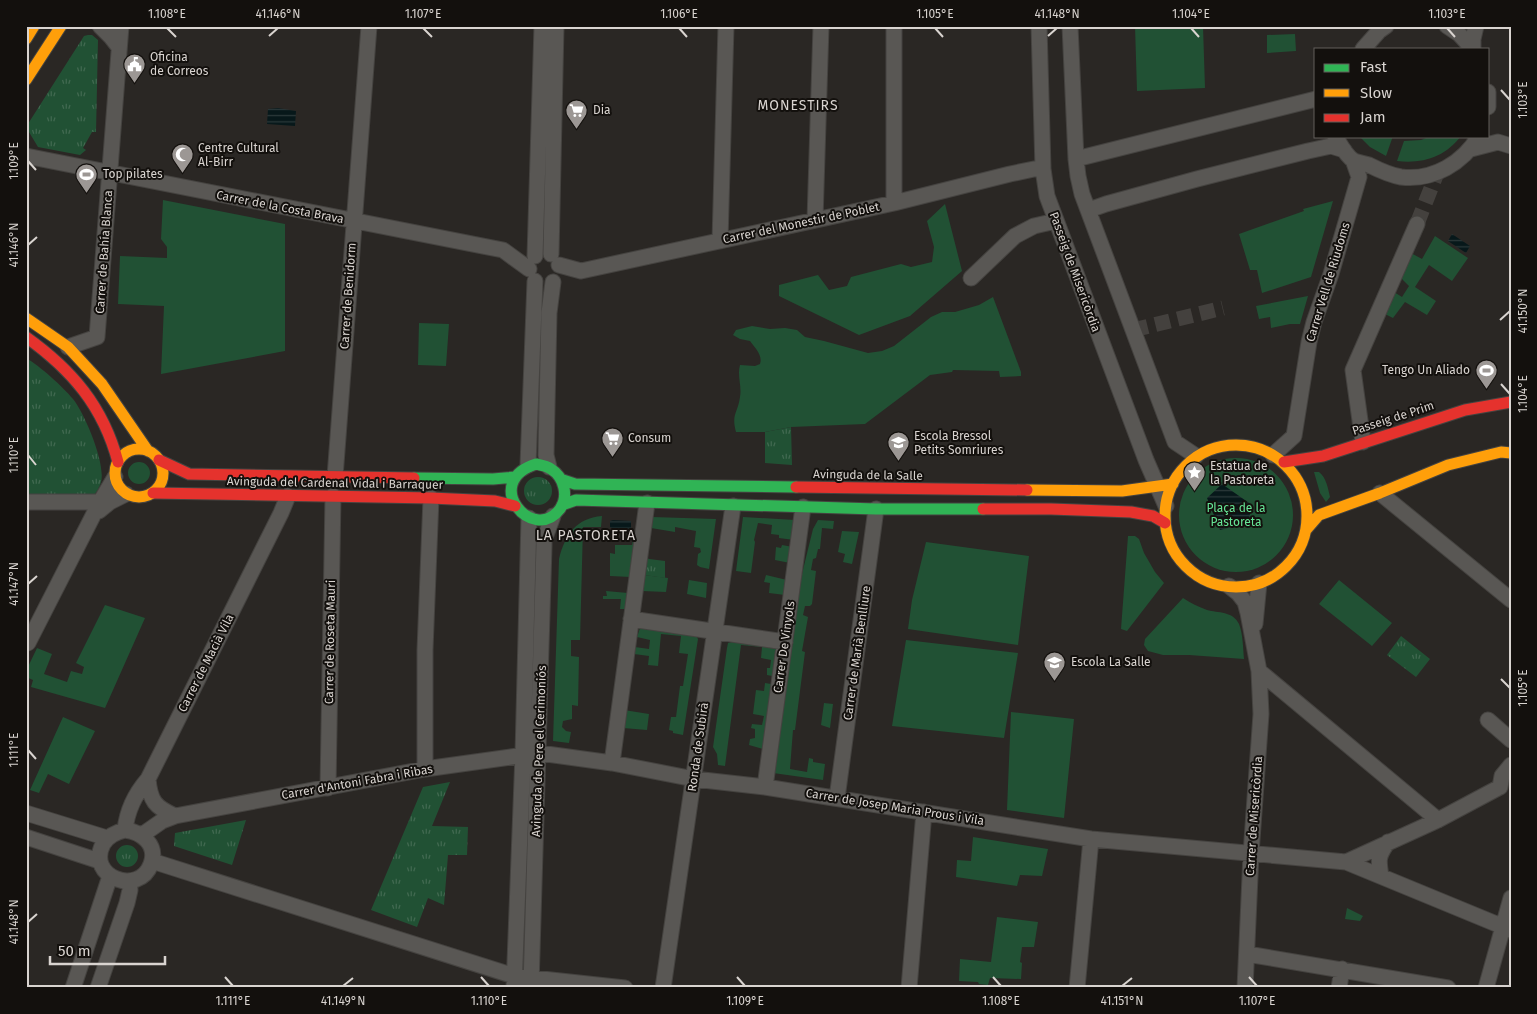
<svg xmlns="http://www.w3.org/2000/svg" width="1537" height="1014" font-family="'Fira Sans',sans-serif">
  <style>
    .grass { fill: url(#grass-tufts) }
    .garden { fill: #215134 }
    .water { fill: url(#water-rules) }
    .lines { fill: none; stroke-linecap: round; stroke-linejoin: round }
    .street-tunnel { stroke: #44413e; stroke-width: 15; stroke-dasharray: 15 8; stroke-linecap: butt }
    .street-casing { stroke: #454340; stroke-width: 17 }
    .fast-casing { stroke: #454340; stroke-width: 13 }
    .slow-casing { stroke: #454340; stroke-width: 13 }
    .jam-casing { stroke: #454340; stroke-width: 13 }
    .street { stroke: #595754; stroke-width: 15 }
    .fast { stroke: #30b455; stroke-width: 11 }
    .slow { stroke: #ff9f0a; stroke-width: 11 }
    .jam { stroke: #e5322d; stroke-width: 11 }
    .ticks { fill: none; stroke: #d9d4d0; stroke-width: 2 }
    .labels { text-anchor: middle; stroke-width: 4; stroke-linejoin: round; paint-order: stroke }
    .poi-label { font-size: 12px; fill: #d9d4d0; stroke: #13100d; text-anchor: start }
    .street-label { font-size: 12px; fill: #d9d4d0; stroke: #13100d }
    .park-label { font-size: 12px; fill: #66e596; stroke: #13100d }
    .neighbourhood-label { font-size: 14px; letter-spacing: 1px; fill: #d9d4d0; stroke: #13100d }
    .neatline { fill: none; stroke: #d9d4d0; stroke-width: 2 }
    .ticks-label { font-size: 12px; text-anchor: middle; fill: #d9d4d0 }
  </style>
  <defs>
    <pattern id="grass-tufts" width="24" height="20" patternUnits="userSpaceOnUse" patternTransform="scale(1.25)"><rect width="24" height="20" fill="#215134"/><path d="M3 7l-1-3M5 7V3M7 7l1-3M15 17l-1-3M17 17v-4M19 17l1-3" fill="none" stroke="#416950"/></pattern>
    <pattern id="water-rules" width="6" height="5" patternUnits="userSpaceOnUse" patternTransform="scale(1.25)"><rect width="6" height="5" fill="#07181a"/><path d="M0 2.5h6" fill="none" stroke="#2b393a"/></pattern>
  </defs>
  <rect width="100%" height="100%" fill="#2a2724"/>
  <path class="grass" d="M88 35H92L98 40 96 132H92L83 148 86 150 80 155 38 147 26 127 84 36Z
    M26 358C40 366 63 387 73 399 85 414 106 464 101 482 100 487 96 492 94 496L26 498Z
    M791 427 792 465 765 463V432Z
    M524 491a14 14 0 1 1 28 0a14 14 0 1 1-28 0Z
    M646 557 649 559 665 561V578L644 575Z
    M1401 636 1430 659 1416 677 1387 655Z
    M450 782 432 826 468 827 467 855H448L444 905 428 898 417 927 371 910 423 787Z
    M246 820 232 865 174 846 175 833Z
    M116 856a11 11 0 1 1 22 0a11 11 0 1 1-22 0Z"/>
  <path class="garden" d="M1135 26H1203L1205 88 1137 91Z
    M1295 34 1296 51 1267 53V35Z
    M1359 136H1393L1386 156 1370 147Z
    M1431 136H1461C1445 157 1423 164 1397 161L1404 141 1421 140Z
    M163 200 285 224V351L161 374 164 306 118 304 120 256 167 258V247L161 239Z
    M1333 201 1311 277 1262 293 1257 270H1250L1239 234 1304 211 1303 209Z
    M945 204 962 271 910 316 859 335 779 296V285L818 275 829 290 847 286 851 277 901 264 911 267 932 262 934 247 927 221Z
    M1435 236 1468 258 1452 281 1429 265 1415 287 1436 301 1427 315 1405 302 1393 318 1383 313 1394 292 1402 297 1409 286 1400 277 1411 253 1422 259Z
    M1308 296 1300 324H1290L1271 328 1270 317 1259 319 1256 306Z
    M993 297 1021 372V376L1000 377 999 371 953 370 952 372 930 375 865 424 791 427 765 432H736C731 414 738 413 740 397 742 386 737 376 740 365L755 366 760 364C763 355 755 348 750 341L740 339 733 335 736 330 752 326 770 329 785 328 797 330 805 337 824 341 868 353 882 351 894 346 931 317 942 312H955L979 305Z
    M419 323 449 324 446 366 418 365Z
    M1179 515a57 57 0 1 1 114 0a57 57 0 1 1-114 0Z
    M128 473a11 11 0 1 1 22 0a11 11 0 1 1-22 0Z
    M1314 472H1319C1326 477 1328 488 1330 497L1326 502 1320 493Z
    M602 516 601 527H583L580 640H571V656L579 657 578 706 572 705V719L563 721 562 727 566 731 571 732 569 743 553 741 559 559C565 535 576 518 602 516Z
    M652 517 716 519 709 569 700 567 697 565 698 554 701 552 700 548 694 547 696 531 675 527V532L651 528Z
    M743 517 795 520 794 540 779 538V535L771 534 772 525 758 523 754 540 755 542 751 573 736 571Z
    M818 520 834 521 833 529 822 528 820 549H818L816 558 813 559 811 570 816 571 812 604 810 606H805L803 615 808 617 802 651 805 652 795 730H793L790 769 807 772 809 758 813 759V762L825 764 823 780 773 773 799 586 813 529Z
    M842 531 859 532 852 564 843 562 845 554 838 552Z
    M634 534 636 535 631 577 610 576V553L615 554V545H632Z
    M1128 536H1135L1139 539 1144 553 1155 572 1164 583 1127 631 1121 629Z
    M926 542 1029 556 1018 645 908 629 912 600Z
    M782 545 793 547 790 563 775 560 776 547 781 548Z
    M644 575 668 578 666 592 642 591Z
    M766 575 787 580 785 595 769 593 770 583 764 582Z
    M689 580 707 583 706 598 687 594Z
    M1339 580 1392 623 1372 646 1319 604Z
    M606 591 628 593 626 609H620L621 599H603V596H607Z
    M1183 598C1190 603 1199 607 1207 610 1218 613 1233 611 1239 624 1243 634 1243 648 1244 659L1189 655H1163L1148 651 1144 645 1145 639Z
    M105 605 145 618 105 708 31 687 33 680 26 677V671L37 648 52 654 44 674 67 682 71 671 82 674 84 667 76 663Z
    M640 628 696 636 698 639 683 735 673 733V731L669 730 671 717H676L680 686H683L688 654 679 653 681 636 661 634 658 666 648 665 649 656 634 654 635 647 649 649 650 640 637 637Z
    M906 640 1018 653 1004 738 892 726Z
    M737 641 773 646 777 649 763 749 749 745 750 739 755 738V729L751 728 752 724 762 725 764 716 753 714 756 690 764 691 765 683 771 684 772 676 767 675V668H770L771 660 761 658 762 647 741 645 725 766 718 765 717 754 713 747 727 648 728 643Z
    M824 703 833 704 830 728 821 725Z
    M624 710 649 714 647 730 623 728Z
    M1011 712 1074 719 1064 818 1007 810Z
    M63 717 95 731 69 784 48 774 39 793 30 790Z
    M973 837 1048 849 1042 876 1020 875 1017 886 956 877 957 860 971 861Z
    M1347 908 1363 916 1360 921 1345 919Z
    M997 917 1038 922 1034 947H1022L1020 962 1022 963 1021 979 990 978 988 985 979 984 978 982 959 981 960 959 991 962Z"/>
  <path class="water" d="M278 108 296 111 295 126 267 124 268 109Z
    M1452 234 1470 246 1466 253 1448 241Z
    M1222 484 1252 505 1248 523 1220 530 1207 498Z
    M613 520 631 521V530L613 529 610 527V521Z"/>
  <g class="lines">
    <path class="street-tunnel" d="M1417 224 1437 173
      M1133 330 1223 308"/>
    <defs>
      <path id="street" d="M100 26 111 37 118 46
        M894 26V203
        M1039 26 1043 169 1047 196 1146 460 1166 506
        M1070 26 1076 159 1078 176 1082 194 1175 442 1196 456
        M1447 26 1459 34 1473 49
        M1363 49 1379 31 1386 26
        M1473 49V39L1476 26
        M1488 92V107
        M1335 136C1340 144 1346 156 1354 161 1359 163 1364 163 1369 165 1379 170 1389 175 1401 177 1433 181 1463 163 1479 136
        M1471 149 1498 142 1511 146
        M26 156 503 250 529 269
        M1076 159 1316 99
        M1089 210 1106 204 1197 179 1308 151 1331 146 1344 150
        M815 220 821 26
        M720 241 726 26
        M551 254 556 26
        M535 256 542 26
        M559 265 581 271 894 203 1010 174 1034 169H1043
        M971 278 1015 236 1034 226 1056 221
        M68 347 97 337 121 26
        M1363 442 1353 370 1417 224
        M1273 455 1294 436 1309 342 1314 322 1331 274 1359 177 1353 160
        M528 465 535 281
        M549 467 546 455 549 313 553 282
        M335 477 369 26
        M1380 493 1511 600
        M26 502H100
        M99 511 110 502 126 494
        M1229 586 1238 593 1245 602 1248 613 1259 671 1261 714 1251 854 1245 988
        M631 619 785 642
        M1255 624 1259 583
        M28 643 100 502 115 477
        M1259 671 1438 820
        M1488 720 1511 740
        M612 763 647 503
        M425 769V650L431 498
        M148 779C150 801 155 807 175 816
        M765 787 803 507
        M1500 787 1502 776 1511 765
        M328 788 333 496
        M837 798 876 509
        M26 813 107 838
        M125 830C127 810 135 794 148 779L281 513 288 496
        M125 830C142 832 158 845 151 864 139 897 86 877 103 844 108 836 116 832 125 830Z
        M142 835 162 821 175 816 425 769 539 753 612 763 694 779 765 787 1091 839 1346 862 1511 930
        M26 837 99 861
        M152 861 514 976 625 988
        M1346 862 1438 820 1500 787
        M1381 876C1378 859 1378 856 1388 842
        M1247 954 1448 988
        M531 986 544 546V540L553 516
        M73 988 110 876
        M98 988 127 903 130 890 129 881
        M514 988 523 754 529 518
        M663 988 733 506
        M909 988 924 812
        M1077 988 1091 839
        M1339 988 1342 969
        M1486 988 1511 898"/>
      <path id="fast" d="M536 464C541 465 547 466 551 469 564 477 569 496 560 509 533 545 480 482 536 464Z
        M414 478 493 479 515 477
        M563 480 575 484 796 487
        M562 505 576 500 876 509H983"/>
      <path id="slow" d="M26 39 34 26
        M26 80 61 26
        M26 318 68 347 102 384 148 451
        M1165 516a71 71 0 1 1 142 0a71 71 0 1 1-142 0Z
        M115 473a24 24 0 1 1 48 0a24 24 0 1 1-48 0Z
        M1027 490 1122 491 1173 484
        M1306 530 1319 515 1380 493 1448 465 1501 452 1511 453"/>
      <path id="jam" d="M26 337C72 370 103 406 118 462
        M159 460 189 474 414 478
        M1284 462 1323 456 1465 410 1511 402
        M796 487 1027 490
        M153 493 431 498 495 501 515 506
        M983 509H1051L1131 512 1153 516 1165 523"/>
    </defs>
    <use href="#street" class="street-casing"/>
    <use href="#fast" class="fast-casing"/>
    <use href="#slow" class="slow-casing"/>
    <use href="#jam" class="jam-casing"/>
    <use href="#street" class="street"/>
    <use href="#fast" class="fast"/>
    <use href="#slow" class="slow"/>
    <use href="#jam" class="jam"/>
  </g>
  <path class="ticks" d="M167 28 176 37M423 28 432 37M679 28 687 37M935 28 943 37M1191 28 1199 37M1447 28 1455 37M269 36 278 28M1048 36 1057 28M1501 90 1510 100M28 161 36 170M28 245 37 237M1500 320 1510 311M1501 384 1510 394M28 455 36 465M28 584 37 576M1501 679 1510 688M28 750 36 759M28 922 37 914M225 977 233 986M481 977 489 986M737 977 745 986M993 977 1001 986M1249 977 1257 986M343 986 353 978M1122 986 1132 978"/>
  <defs>
    <symbol id="civic-pin" viewBox="-11 -11 22 30"><path d="M0 17L-7.5 6A9.5 9.5 0 1 1 7.5 6Z" fill="#9c9794" stroke="#13100d"/><path d="M-.6-6.5H3V-4.5H.6V-3L4-1V1h2V6H-6V1h2V-1L-.6-3ZM-1.2 2.5V6h2.4V2.5Z" fill="#fff"/></symbol>
    <symbol id="supermarket-pin" viewBox="-11 -11 22 30"><path d="M0 17L-7.5 6A9.5 9.5 0 1 1 7.5 6Z" fill="#9c9794" stroke="#13100d"/><path d="M-6-5.5h2.5l.6 2H6L4.5 2H-2.5L-4.4-4H-6ZM-1.5 3.2a1.3 1.3 0 1 0 .1 0ZM3 3.2a1.3 1.3 0 1 0 .1 0Z" fill="#fff"/></symbol>
    <symbol id="mosque-pin" viewBox="-11 -11 22 30"><path d="M0 17L-7.5 6A9.5 9.5 0 1 1 7.5 6Z" fill="#9c9794" stroke="#13100d"/><path d="M3.5-4.9A6 6 0 1 0 3.5 4.9A5 5 0 1 1 3.5-4.9Z" fill="#fff"/></symbol>
    <symbol id="stadium-pin" viewBox="-11 -11 22 30"><path d="M0 17L-7.5 6A9.5 9.5 0 1 1 7.5 6Z" fill="#9c9794" stroke="#13100d"/><path d="M0-5a6.5 5 0 1 0 0 10a6.5 5 0 1 0 0-10ZM-3.5-1.8h7v3.6h-7Z" fill="#fff"/></symbol>
    <symbol id="school-pin" viewBox="-11 -11 22 30"><path d="M0 17L-7.5 6A9.5 9.5 0 1 1 7.5 6Z" fill="#9c9794" stroke="#13100d"/><path d="M0-5L7-2L0 1L-7-2ZM-4 1L0 2.5L4 1V4Q0 6-4 4Z" fill="#fff"/></symbol>
    <symbol id="sight-pin" viewBox="-11 -11 22 30"><path d="M0 17L-7.5 6A9.5 9.5 0 1 1 7.5 6Z" fill="#9c9794" stroke="#13100d"/><path d="M0-6L1.8-2.2L6-1.7L2.9 1.2L3.7 5.4L0 3.3L-3.7 5.4L-2.9 1.2L-6-1.7L-1.8-2.2Z" fill="#fff"/></symbol>
  </defs>
  <g fill-rule="evenodd">
    <use href="#civic-pin" x="122" y="52" width="25" height="34"/>
    <use href="#supermarket-pin" x="564" y="98" width="25" height="34"/>
    <use href="#mosque-pin" x="170" y="142" width="25" height="34"/>
    <use href="#stadium-pin" x="74" y="162" width="25" height="34"/>
    <use href="#stadium-pin" x="1474" y="358" width="25" height="34"/>
    <use href="#supermarket-pin" x="600" y="426" width="25" height="34"/>
    <use href="#school-pin" x="886" y="430" width="25" height="34"/>
    <use href="#sight-pin" x="1182" y="460" width="25" height="34"/>
    <use href="#school-pin" x="1042" y="650" width="25" height="34"/>
  </g>
  <g class="labels">
    <g class="poi-label">
      <text x="150" y="61">Oficina<tspan x="150" dy="14">de Correos</tspan></text>
      <text x="593" y="114">Dia</text>
      <text x="198" y="152">Centre Cultural<tspan x="198" dy="14">Al-Birr</tspan></text>
      <text x="103" y="178">Top pilates</text>
      <text x="1470" y="374" text-anchor="end">Tengo Un Aliado</text>
      <text x="914" y="440">Escola Bressol<tspan x="914" dy="14">Petits Somriures</tspan></text>
      <text x="628" y="442">Consum</text>
      <text x="1210" y="470">Estatua de<tspan x="1210" dy="14">la Pastoreta</tspan></text>
      <text x="1071" y="666">Escola La Salle</text>
    </g>
    <g class="street-label">
      <text transform="translate(280 207) rotate(11)" y="4">Carrer de la Costa Brava</text>
      <text transform="translate(801 223) rotate(-12)" y="4">Carrer del Monestir de Poblet</text>
      <text transform="translate(104 252) rotate(-86)" y="4">Carrer de Bahía Blanca</text>
      <text transform="translate(1075 272) rotate(70)" y="4">Passeig de Misericòrdia</text>
      <text transform="translate(1328 282) rotate(-73)" y="4">Carrer Vell de Riudoms</text>
      <text transform="translate(348 296) rotate(-86)" y="4">Carrer de Benidorm</text>
      <text transform="translate(1393 418) rotate(-18)" y="4">Passeig de Prim</text>
      <text transform="translate(868 475) rotate(1)" y="4">Avinguda de la Salle</text>
      <text transform="translate(335 483) rotate(1)" y="4">Avinguda del Cardenal Vidal i Barraquer</text>
      <text transform="translate(330 642) rotate(-89)" y="4">Carrer de Roseta Mauri</text>
      <text transform="translate(784 647) rotate(-82)" y="4">Carrer De Vinyols</text>
      <text transform="translate(857 653) rotate(-82)" y="4">Carrer de Marià Benlliure</text>
      <text transform="translate(206 663) rotate(-63)" y="4">Carrer de Macià Vila</text>
      <text transform="translate(698 747) rotate(-82)" y="4">Ronda de Subirà</text>
      <text transform="translate(539 751) rotate(-88)" y="4">Avinguda de Pere el Cerimoniós</text>
      <text transform="translate(357 782) rotate(-10)" y="4">Carrer d'Antoni Fabra i Ribas</text>
      <text transform="translate(895 807) rotate(9)" y="4">Carrer de Josep Maria Prous i Vila</text>
      <text transform="translate(1254 816) rotate(-86)" y="4">Carrer de Misericòrdia</text>
    </g>
    <g class="park-label">
      <text x="1236" y="512">Plaça de la<tspan x="1236" dy="14">Pastoreta</tspan></text>
    </g>
    <g class="neighbourhood-label">
      <text x="798" y="110">MONESTIRS</text>
      <text x="586" y="540">LA PASTORETA</text>
    </g>
  </g>
  <rect width="1537" height="1014" fill="none" stroke="#13100d" stroke-width="55"/>
  <rect x="1314" y="48" width="175" height="90" fill="#13100d" stroke="#625e5b"/>
  <rect x="1324" y="64" width="25" height="8" fill="#30b455" stroke="#625e5b"/>
  <text x="1360" y="72" font-size="15" fill="#d9d4d0">Fast</text>
  <rect x="1324" y="89" width="25" height="8" fill="#ff9f0a" stroke="#625e5b"/>
  <text x="1360" y="98" font-size="15" fill="#d9d4d0">Slow</text>
  <rect x="1324" y="114" width="25" height="8" fill="#e5322d" stroke="#625e5b"/>
  <text x="1360" y="122" font-size="15" fill="#d9d4d0">Jam</text>
  <path d="M50 956v8h115v-8" fill="none" stroke="#d9d4d0" stroke-width="2.5"/>
  <text x="58" y="956" font-size="15" fill="#d9d4d0" stroke="#13100d" stroke-width="4" paint-order="stroke">50 m</text>
  <rect x="28" y="28" width="1482" height="958" class="neatline"/>
  <g class="ticks-label">
    <text x="167" y="18">1.108°E</text>
    <text x="278" y="18">41.146°N</text>
    <text x="423" y="18">1.107°E</text>
    <text x="679" y="18">1.106°E</text>
    <text x="935" y="18">1.105°E</text>
    <text x="1057" y="18">41.148°N</text>
    <text x="1191" y="18">1.104°E</text>
    <text x="1447" y="18">1.103°E</text>
    <text transform="translate(1523 100) rotate(-90)" y="4">1.103°E</text>
    <text transform="translate(14 161) rotate(-90)" y="4">1.109°E</text>
    <text transform="translate(14 245) rotate(-90)" y="4">41.146°N</text>
    <text transform="translate(1523 311) rotate(-90)" y="4">41.150°N</text>
    <text transform="translate(1523 394) rotate(-90)" y="4">1.104°E</text>
    <text transform="translate(14 455) rotate(-90)" y="4">1.110°E</text>
    <text transform="translate(14 584) rotate(-90)" y="4">41.147°N</text>
    <text transform="translate(1523 688) rotate(-90)" y="4">1.105°E</text>
    <text transform="translate(14 750) rotate(-90)" y="4">1.111°E</text>
    <text transform="translate(14 922) rotate(-90)" y="4">41.148°N</text>
    <text x="233" y="1005">1.111°E</text>
    <text x="343" y="1005">41.149°N</text>
    <text x="489" y="1005">1.110°E</text>
    <text x="745" y="1005">1.109°E</text>
    <text x="1001" y="1005">1.108°E</text>
    <text x="1122" y="1005">41.151°N</text>
    <text x="1257" y="1005">1.107°E</text>
  </g>
</svg>
